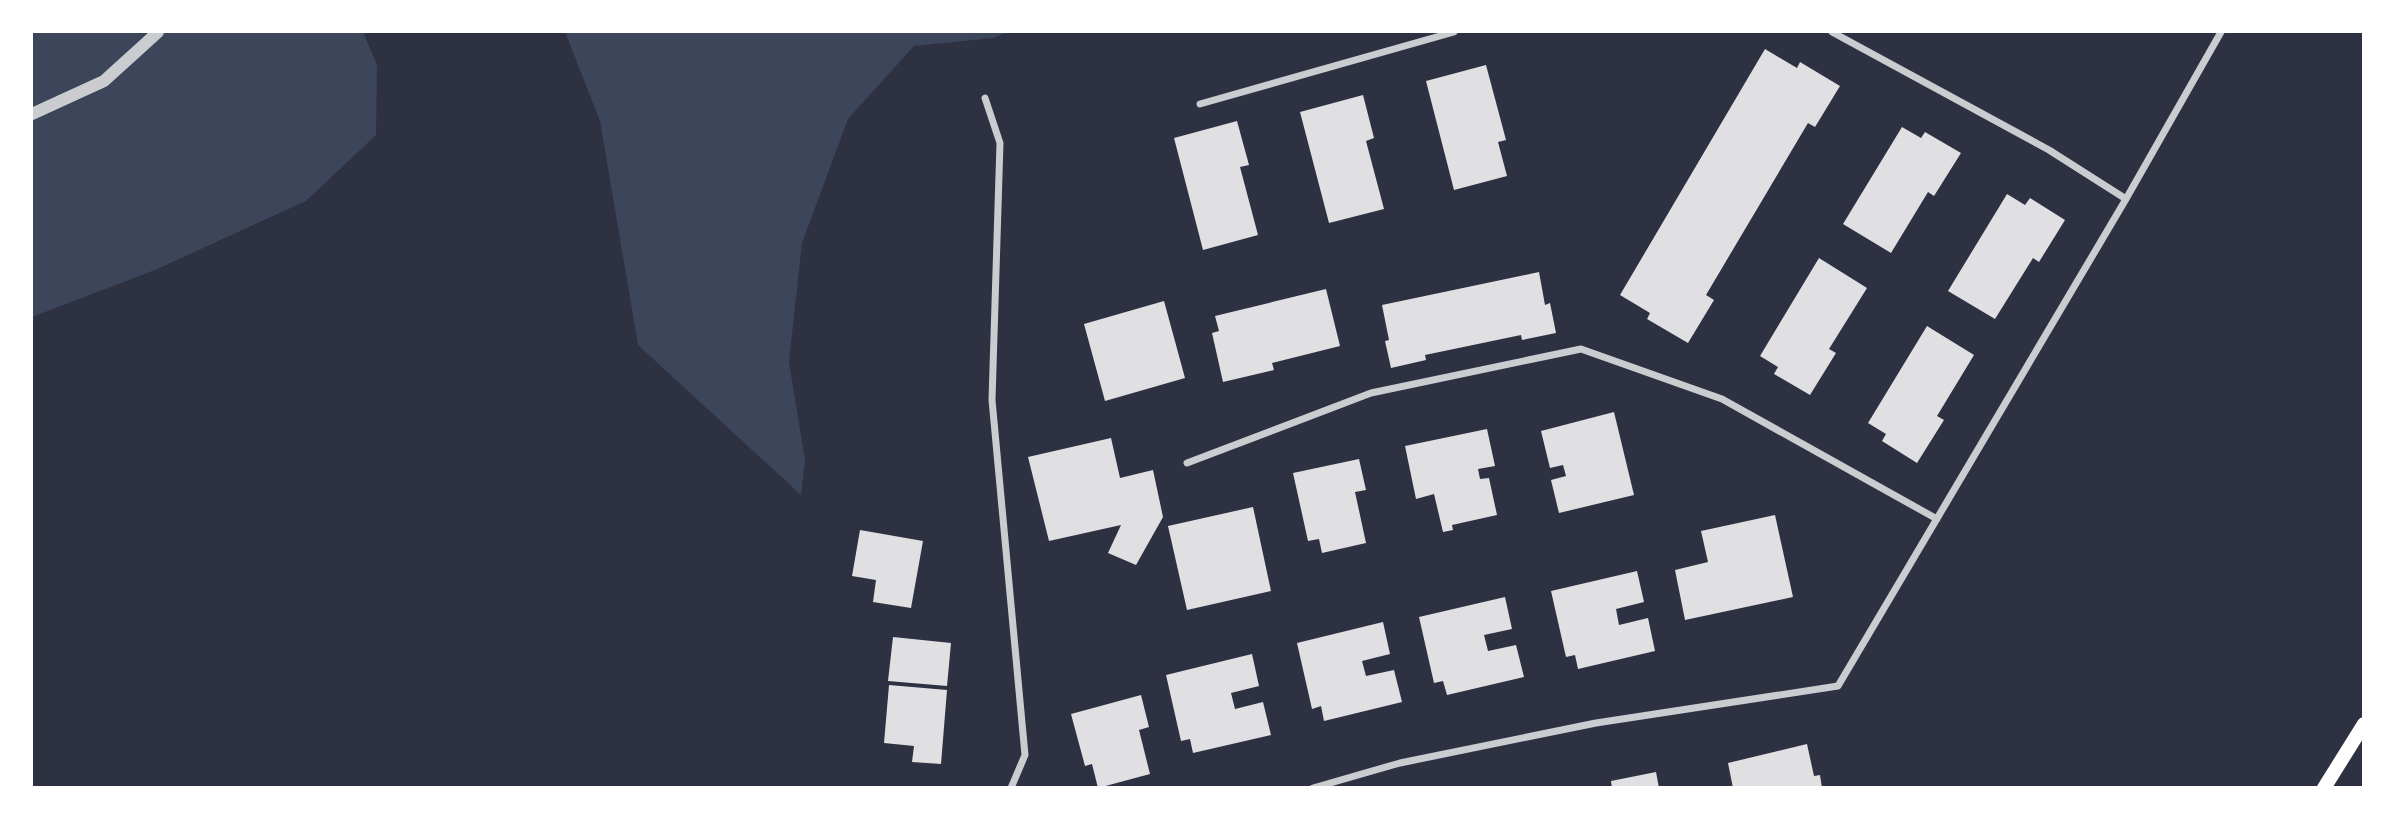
<svg xmlns="http://www.w3.org/2000/svg" width="2395" height="819" font-family="'PT Serif',serif">
  <style>
    .green { fill: #3c4559 }
    .building { fill: #e0e0e3 }
    .lines { fill: none; stroke-linecap: round; stroke-linejoin: round }
    .minor { stroke: #caccd0; stroke-width: 7 }
    .tertiary { stroke: #caccd0; stroke-width: 12 }
    .secondary { stroke: #fff; stroke-width: 14 }
  </style>
  <rect width="100%" height="100%" fill="#2d3142"/>
  <path class="green" d="M32 32H363L377 65 376 135 306 201 155 270 32 317Z
    M565 32H1007L993 38 914 46 848 119 802 243 789 362 805 460 801 495 638 345 600 121Z"/>
  <path class="building" d="M1765 49 1797 68 1800 62 1840 86 1815 127 1808 123 1706 295 1714 300 1688 343 1647 319 1650 313 1620 295Z
    M1486 65 1506 140 1498 142 1507 176 1454 190 1426 81Z
    M1363 95 1374 138 1366 141 1384 209 1329 223 1300 112Z
    M1237 121 1249 165 1240 167 1258 235 1203 250 1174 138Z
    M1902 127 1921 138 1925 132 1961 153 1934 196 1928 192 1891 253 1843 224Z
    M2007 194 2025 205 2030 198 2065 220 2039 262 2033 258 1995 319 1948 291Z
    M1819 258 1867 288 1829 349 1836 353 1810 395 1774 374 1778 367 1760 356Z
    M1539 272 1545 305 1550 303 1556 333 1522 340 1521 335 1425 355 1426 360 1391 368 1385 341 1389 340 1382 305Z
    M1326 289 1340 346 1272 363 1274 370 1223 382 1212 333 1219 331 1215 316Z
    M1164 301 1185 378 1105 401 1084 324Z
    M1927 326 1974 355 1937 416 1944 420 1917 463 1882 441 1886 434 1868 423Z
    M1614 412 1634 495 1559 513 1551 480 1566 476 1563 465 1550 468 1541 431Z
    M1487 429 1495 466 1478 469 1480 479 1489 478 1497 515 1452 525 1453 530 1443 532 1434 494 1416 499 1405 446Z
    M1111 438 1120 478 1153 470 1163 517 1136 565 1108 553 1121 525 1049 541 1028 457Z
    M1359 459 1366 490 1355 492 1366 543 1322 553 1319 539 1308 541 1293 473Z
    M1253 507 1271 591 1187 610 1168 526Z
    M1775 515 1793 597 1685 620 1675 570 1708 562 1701 531Z
    M860 530 923 541 911 608 873 602 876 580 852 576Z
    M1637 571 1644 602 1616 609 1619 625 1648 618 1655 651 1578 669 1575 655 1566 657 1551 591Z
    M1505 597 1512 629 1484 635 1488 651 1516 645 1524 677 1447 695 1443 681 1434 683 1419 617Z
    M1383 622 1390 654 1362 661 1366 676 1394 670 1402 702 1324 721 1321 706 1312 709 1297 643Z
    M893 637 951 643 947 686 888 681Z
    M1252 654 1259 686 1231 693 1235 709 1263 702 1271 735 1193 753 1190 739 1181 741 1166 675Z
    M889 685 947 690 941 764 912 762 914 746 884 743Z
    M1141 695 1149 727 1139 730 1150 774 1098 788 1092 764 1085 766 1071 714Z
    M1807 744 1814 776 1820 775 1822 788H1733L1728 763Z
    M1656 772 1659 788H1612L1611 781Z"/>
  <g class="lines">
    <path class="minor" d="M1832 32 2049 150 2126 199
      M985 98 1000 143 992 400 1025 755 1011 788
      M1200 104 1454 32
      M1187 463 1371 393 1581 349 1722 399 1937 519
      M1313 788 1400 763 1596 723 1838 686 2126 199 2221 32"/>
    <path class="tertiary" d="M32 114 104 81 158 32"/>
    <path class="secondary" d="M2324 788 2364 724"/>
  </g>
  <rect width="2395" height="819" fill="none" stroke="#ffffff" stroke-width="66"/>
</svg>
